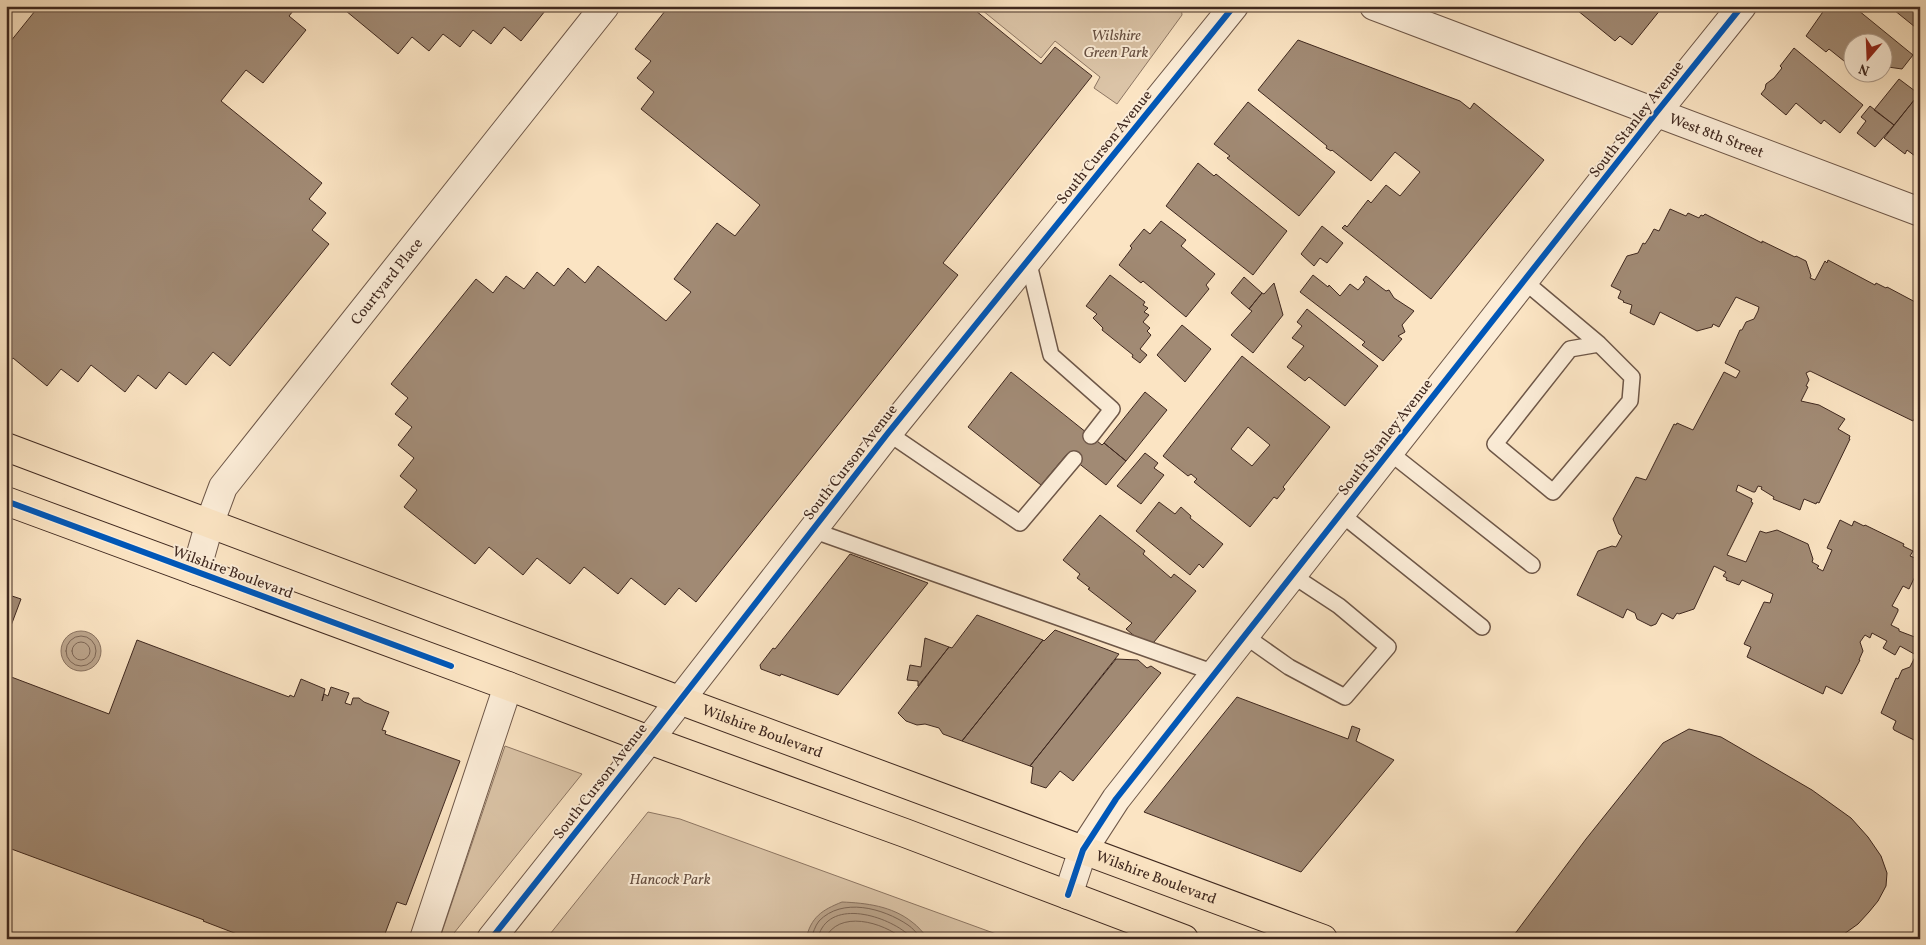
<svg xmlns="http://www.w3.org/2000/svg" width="1926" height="945" font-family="Vollkorn,serif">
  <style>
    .green { fill: #dbc4a7; stroke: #8d7663 }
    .water { fill: #bba48b; stroke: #897260 }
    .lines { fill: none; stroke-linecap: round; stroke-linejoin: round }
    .shore { stroke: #7d6655; stroke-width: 1 }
    .building { fill: #a18a74; stroke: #3f281f; fill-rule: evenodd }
    .service-casing { stroke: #6e5748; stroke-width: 18 }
    .minor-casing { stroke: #6e5748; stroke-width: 30 }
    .tertiary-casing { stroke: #6e5748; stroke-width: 30 }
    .primary-casing { stroke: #3f281f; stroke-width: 30 }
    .service { stroke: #fcedd8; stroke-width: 15 }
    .minor { stroke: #fcedd8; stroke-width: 28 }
    .tertiary { stroke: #fcedd8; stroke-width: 28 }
    .primary { stroke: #fbe4c3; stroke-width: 28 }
    .cycleway-casing { stroke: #fcedd8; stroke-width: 9 }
    .cycleway { stroke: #0057b8; stroke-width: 6 }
    .labels { text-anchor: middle; stroke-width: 4; stroke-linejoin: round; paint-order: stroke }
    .park-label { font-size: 15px; font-style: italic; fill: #664f41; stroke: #fcedd8 }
    .street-label { font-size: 15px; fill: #3f281f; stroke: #fcedd8 }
  </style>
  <rect width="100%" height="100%" fill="#fbe4c3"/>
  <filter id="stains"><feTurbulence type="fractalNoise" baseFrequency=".004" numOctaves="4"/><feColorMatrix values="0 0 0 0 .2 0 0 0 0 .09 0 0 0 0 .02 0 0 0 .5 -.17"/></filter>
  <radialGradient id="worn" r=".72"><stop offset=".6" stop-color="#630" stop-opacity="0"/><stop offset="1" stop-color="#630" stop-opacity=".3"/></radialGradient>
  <path class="green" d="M977 6H1181L1182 15 1117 104 1094 88 1100 77 1055 41 1041 58Z
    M505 746 582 774 450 938 441 935Z
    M648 812 680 819 1010 939H546Z"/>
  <path class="water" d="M61 651a20 20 0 1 1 40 0a20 20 0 1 1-40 0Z
    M842 902C866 903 892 906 912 922 918 926 923 933 929 939H806C811 917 822 910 842 902Z"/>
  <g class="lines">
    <path class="shore" d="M66 651a15 15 0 1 1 30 0a15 15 0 1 1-30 0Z
      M72 651a9 9 0 1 1 18 0a9 9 0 1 1-18 0Z
      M811 939C813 933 815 926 819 921 842 897 883 908 908 925 913 928 917 934 922 939
      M817 939C819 935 820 931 822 928 840 899 895 919 913 939
      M825 939C838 909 883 922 903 939"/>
  </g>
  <path class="building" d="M39 6H297L289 16 306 30 263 83 246 70 221 101 322 183 309 199 326 213 312 230 329 244 230 366 213 352 186 385 169 372 156 389 138 375 125 392 91 365 78 382 61 369 47 386 13 358 6 366V47Z
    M340 6H549L521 41 504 27 491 44 473 30 460 47 443 34 429 51 412 37 398 54Z
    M669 6H970L1041 64 1055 47 1092 76 943 263 958 275 696 602 679 588 665 605 631 578 618 594 584 567 570 584 537 558 523 575 489 547 475 564 404 507 417 490 400 476 414 458 398 445 412 427 395 414 408 398 391 384 476 279 493 293 506 276 524 289 537 272 554 286 568 268 585 283 598 266 666 321 691 292 674 279 717 223 735 236 760 205 641 109 654 92 637 78 651 61 635 49Z
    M1572 6H1658L1661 9 1632 45 1620 36 1615 41Z
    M1827 6H1853L1913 55 1902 69 1888 67 1884 73V42H1854V69L1829 49 1826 52 1806 36Z
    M1889 6H1920V31Z
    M1298 40 1460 101 1470 109 1474 103 1544 160 1431 299 1342 228 1345 225 1347 227 1368 200 1371 203 1386 185 1400 196 1420 172 1395 152 1371 181 1332 150 1331 151 1326 148 1327 146 1258 90Z
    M1794 48 1863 105 1840 133 1824 120 1821 124 1796 103 1786 115 1761 94 1765 89 1766 84 1774 78 1782 68 1780 66Z
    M1899 79 1919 94 1894 125 1874 110Z
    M1919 94 1920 158 1919 159 1907 150 1905 154 1884 138Z
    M1248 102 1335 172 1299 216 1227 158 1230 156 1214 144Z
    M1870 106 1894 125 1875 147 1857 133 1866 121 1861 117Z
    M1198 163 1214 176 1216 174 1287 231 1253 275 1166 206Z
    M1670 209 1686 216 1688 213 1699 218 1701 215 1703 216 1705 214 1762 243V241L1795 257 1796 256 1806 261 1811 276 1810 278 1815 280 1825 261 1827 263 1828 260 1875 285 1876 283 1886 288 1887 287 1919 304 1920 302V408L1913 421 1810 371 1806 373 1809 380 1806 386 1808 387 1801 401 1819 405 1845 419 1838 429 1850 436 1849 439H1850L1819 503 1817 502 1816 504 1804 499 1800 510 1773 499 1774 497 1761 489 1762 487 1758 486 1755 492H1753L1738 485 1736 491 1752 499 1751 502 1753 503 1727 555 1746 562 1760 531 1766 533 1777 530 1808 544 1813 559 1812 562 1819 566 1817 568 1823 571 1832 550 1827 548 1840 520 1852 526 1854 521 1864 526 1865 525 1904 544 1903 546 1913 551 1910 556 1920 560V566L1909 589 1903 586 1892 606 1898 609V611L1891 625 1899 629V631L1920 639V743L1894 730 1893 728 1896 721 1881 713 1896 678 1898 679 1902 670 1910 667 1916 655 1900 646 1895 655 1883 648 1887 641 1872 633 1870 638 1865 635 1860 642 1863 651 1859 660H1860L1842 694 1826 686 1823 694 1747 657 1751 647 1744 644 1764 602 1770 603 1773 594 1742 580 1739 585 1726 580 1727 578 1723 576 1726 572 1714 566 1694 609 1679 614 1677 613 1673 619 1662 613 1656 624 1651 626 1637 619 1635 613 1627 609 1623 618 1577 595 1598 551 1612 546 1616 547 1622 536 1619 534 1613 519 1636 477 1646 480 1674 424 1676 425 1677 423 1693 430 1724 372 1736 378 1740 371 1725 363 1740 330H1742L1746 322 1754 319 1758 311 1759 307 1736 297 1719 327 1713 324 1712 327 1697 331 1660 312 1654 325 1630 313 1632 305 1623 302 1624 301 1618 298 1621 291 1611 286 1627 256 1638 253 1643 243 1645 244 1649 238 1654 229 1659 231Z
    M1161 221 1186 240 1181 246 1215 274 1206 285 1209 289 1186 317 1143 281 1141 283 1119 265 1132 248 1130 246 1144 229 1150 234Z
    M1322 226 1343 243 1327 263 1320 258 1314 266 1301 254Z
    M1110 275 1145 302 1143 305 1148 308 1144 312 1149 315 1143 322 1150 328 1147 331 1151 335 1140 349 1147 355 1140 363 1132 357 1133 355 1102 330 1103 328 1093 318 1097 314 1086 306Z
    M1313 275 1328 287 1329 285 1340 296 1350 284 1358 290 1365 282 1363 280 1366 276 1386 291 1389 290 1394 298 1414 311 1402 325 1405 332 1398 336 1402 339 1383 361 1362 345 1365 342 1300 292Z
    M1244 277 1262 293 1249 309 1231 293Z
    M1274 283 1283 315 1253 353 1231 335 1252 311 1249 309 1262 293 1264 294Z
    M1307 309 1378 366 1345 406 1309 377 1305 381 1287 367 1304 346 1292 338 1302 326 1297 322Z
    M1182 325 1211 349 1185 382 1157 355Z
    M1242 356 1330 427 1283 487 1285 489 1277 499 1274 497 1250 527 1194 482 1197 479 1191 474 1188 476 1163 456ZM1248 427 1270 445 1252 466 1231 449Z
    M1011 372 1102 445 1104 443 1126 461 1106 485 1067 454 1041 485 968 427Z
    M1145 392 1167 410 1126 461 1104 443Z
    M1145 453 1158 463 1154 468 1164 475 1141 504 1117 486Z
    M1159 502 1175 514 1181 507 1191 516 1190 518 1223 544 1203 568 1199 564 1190 575 1136 531Z
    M1100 515 1145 551 1143 554 1171 578 1174 574 1196 591 1149 648 1126 629 1132 623 1088 589 1090 588 1077 578 1080 574 1063 560Z
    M850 554 928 583 838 695 781 674 780 676 761 669 760 665 773 648 775 649Z
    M6 594 21 599 6 639Z
    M977 615 1043 640 962 741 943 734 939 728 925 724 917 725 906 721 898 713 949 647 952 648Z
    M1055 630 1119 654 1030 766 962 741 1043 640 1044 641Z
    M925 638 949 647 918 686V681L907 680 910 665 921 667Z
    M137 640 289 697 290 695 294 697 301 679 325 689 322 701 324 694 328 696 331 687 349 693 345 703 351 705 353 698H359L364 702 389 712 382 730 386 731 385 734 460 761 406 905 397 902 383 939H250L203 921 204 920 6 847V675L109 714Z
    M1116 659 1138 660 1147 668 1151 666 1161 673 1073 781 1060 771 1046 788 1031 783 1033 767 1030 766Z
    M1237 697 1348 739 1352 726 1360 729 1356 741 1394 760 1301 872 1144 812Z
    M1689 729 1721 737 1812 790 1851 818 1868 837 1881 856 1887 873 1886 886 1878 901 1869 912 1858 924 1837 939H1511L1586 839 1663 743Z"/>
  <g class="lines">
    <defs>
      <path id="service" d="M1028 260 1051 355 1112 409 1091 436
        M1524 281 1599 344 1632 377 1630 401 1553 492 1495 444 1570 349 1599 344
        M888 433 1020 523 1074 459
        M1389 452 1532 565
        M1341 514 1482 627
        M812 530 1215 673
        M1245 636 1289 667 1345 697 1388 647 1339 606 1292 575"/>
      <g id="minor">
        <path id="s1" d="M196 571 210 522 223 487 605 6"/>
        <path d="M1068 895 1083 850 1116 799 1656 113 1742 6"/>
        <path d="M424 939 508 686"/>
        <path d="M491 939 649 740 888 433 1234 6"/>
      </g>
      <g id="tertiary">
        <path id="s2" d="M1374 6 1920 212"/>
      </g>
      <g id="primary">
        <path id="s3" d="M6 447 679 700 1323 939"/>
        <path d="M6 501 508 686 649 740 905 833 1184 939"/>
      </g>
    </defs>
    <use href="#service" class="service-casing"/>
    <use href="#minor" class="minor-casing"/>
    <use href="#tertiary" class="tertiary-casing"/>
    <use href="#primary" class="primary-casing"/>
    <use href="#service" class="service"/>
    <use href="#minor" class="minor"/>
    <use href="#tertiary" class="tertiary"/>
    <use href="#primary" class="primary"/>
    <defs>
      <path id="cycleway" d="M6 501 451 666
        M1068 895 1083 850 1116 799 1656 113 1742 6
        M491 939 649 740 888 433 1234 6"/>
    </defs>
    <use href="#cycleway" class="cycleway-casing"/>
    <use href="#cycleway" class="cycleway"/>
  </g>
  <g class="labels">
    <g class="park-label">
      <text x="1116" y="40">Wilshire<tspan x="1116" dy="17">Green Park</tspan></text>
      <text x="670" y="884">Hancock Park</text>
    </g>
    <g class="street-label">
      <text transform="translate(1636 119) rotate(-52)" y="5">South Stanley Avenue</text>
      <text dy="5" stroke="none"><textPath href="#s2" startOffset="366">West 8th Street</textPath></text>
      <text transform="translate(1104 147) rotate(-51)" y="5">South Curson Avenue</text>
      <text dy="5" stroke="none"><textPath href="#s1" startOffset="351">Courtyard Place</textPath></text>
      <text transform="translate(1385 437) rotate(-52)" y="5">South Stanley Avenue</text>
      <text transform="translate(850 462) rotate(-52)" y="5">South Curson Avenue</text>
      <text transform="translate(233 572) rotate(20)" y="5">Wilshire Boulevard</text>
      <text dy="5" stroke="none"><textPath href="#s3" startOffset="808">Wilshire Boulevard</textPath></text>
      <text transform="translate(600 781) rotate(-52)" y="5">South Curson Avenue</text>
      <text dy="5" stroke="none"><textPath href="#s3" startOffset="1228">Wilshire Boulevard</textPath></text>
    </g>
  </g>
  <rect width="1926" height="945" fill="none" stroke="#fbe4c3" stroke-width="25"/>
  <rect x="8" y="8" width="1911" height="930" fill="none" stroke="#3f281f" stroke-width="2.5"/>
  <rect x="12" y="12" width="1901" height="920" fill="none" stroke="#3f281f"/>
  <g transform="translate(1868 58) rotate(199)"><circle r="24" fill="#fcedd8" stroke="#b09e8e"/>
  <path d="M0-4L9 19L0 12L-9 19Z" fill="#8f2418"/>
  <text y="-8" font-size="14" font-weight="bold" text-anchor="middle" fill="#3f281f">N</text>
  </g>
  <rect width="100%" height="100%" filter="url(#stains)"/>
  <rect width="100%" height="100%" fill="url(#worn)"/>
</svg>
